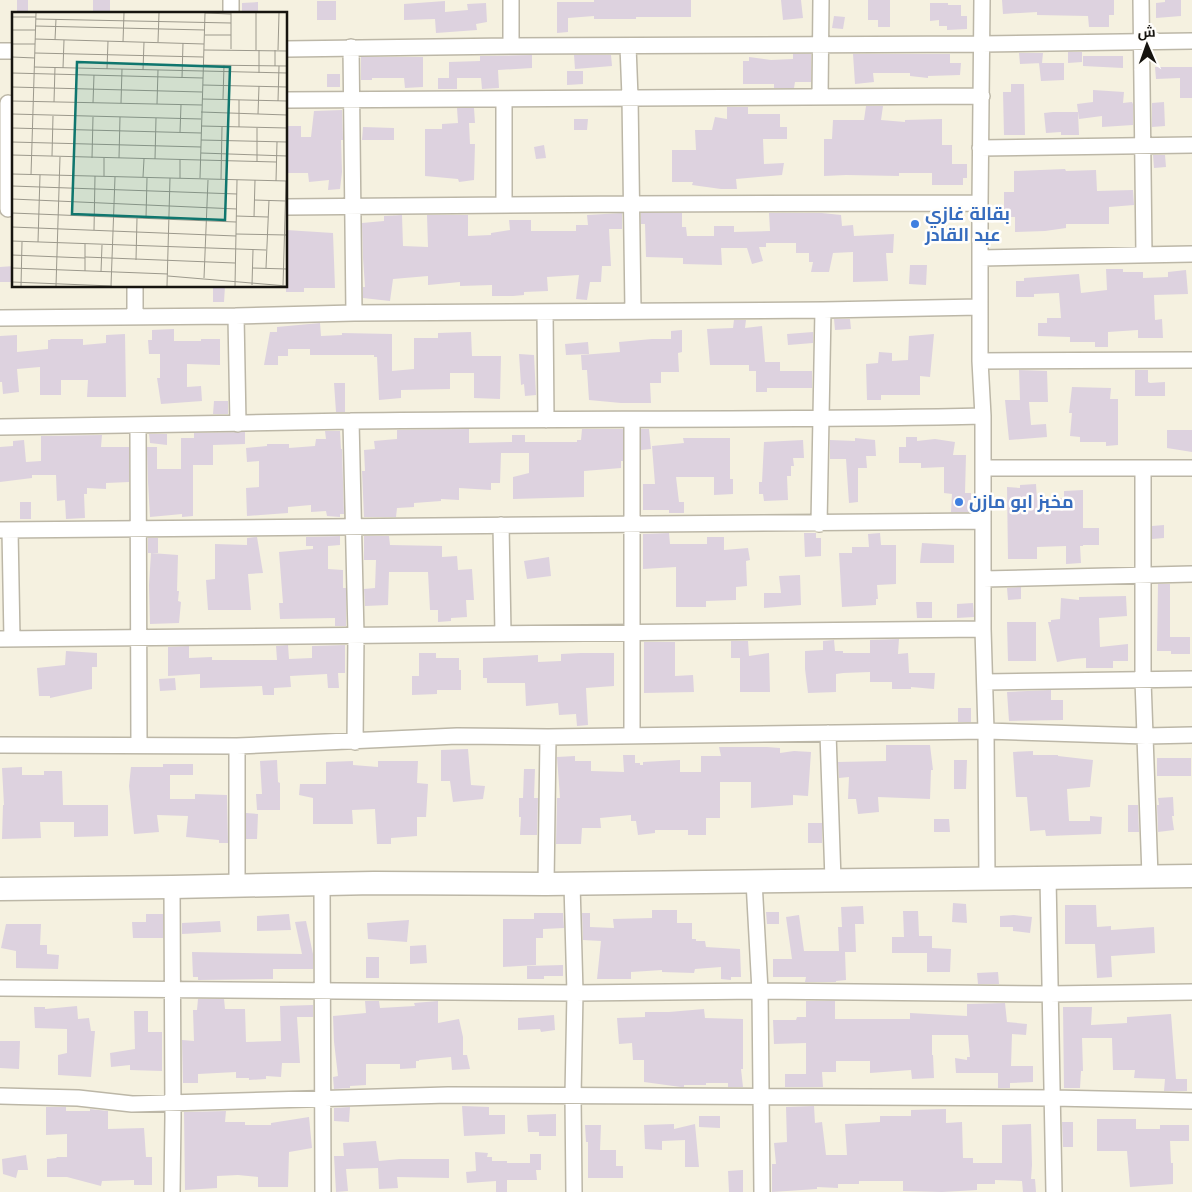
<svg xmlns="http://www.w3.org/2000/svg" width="1192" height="1192" font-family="Quicksand,Cairo,sans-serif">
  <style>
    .building { fill: #ddd2df }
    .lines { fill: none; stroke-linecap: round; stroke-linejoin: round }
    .minor-casing { stroke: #bcb7a7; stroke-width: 18 }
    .secondary-casing { stroke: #bcb7a7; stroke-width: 25 }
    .minor { stroke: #fff; stroke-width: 15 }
    .secondary { stroke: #fff; stroke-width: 22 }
    .shop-dot { fill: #3f7fe0; stroke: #fffefb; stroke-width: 2 }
    .labels { text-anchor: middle; stroke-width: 5; stroke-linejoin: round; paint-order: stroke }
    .shop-label { font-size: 18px; font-weight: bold; fill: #366cbe; stroke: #fffefb; text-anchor: start }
    .inset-road { fill: none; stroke: #9c998c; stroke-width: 1 }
    .view { fill: #0f766e; fill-opacity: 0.15; stroke: #0f766e; stroke-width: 2.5 }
    .inset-edge { fill: none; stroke: #16140f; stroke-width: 2.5 }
  </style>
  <rect width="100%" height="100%" fill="#f5f1e0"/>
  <path class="building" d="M17 0H28V14H17Z
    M93 0H110V14H93Z
    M594 0H691V17H636V19H594V16L568 18V32L557 33V2H594Z
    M781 0H801L803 18 783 20Z
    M868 0H890V27H878V20H868Z
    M1002 0H1114V15H1109V27H1089L1088 16 1037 15V12L1003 14Z
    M1165 0H1181V16L1156 18V3L1165 2Z
    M317 1H336V20H317Z
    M445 1V12L468 10 467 4 486 3 487 22 476 24 477 30 436 33 435 19 404 20V4Z
    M258 2V14H242V3Z
    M930 3H948V5H961V16H967V29L947 30V26H939V20L930 21Z
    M834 16 845 17 843 29 832 28Z
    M1068 52H1082V62L1068 63Z
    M1019 53H1043L1042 63 1020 64Z
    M793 54H811V82H795L794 88H774V84H743V61H749V57L771 60 793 59Z
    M853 54H950V63H961L960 75 928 76V78L910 76V73H873L874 82 855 84Z
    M532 55V68L498 70 499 88 482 89 481 78H457V89H438V78H449V62L480 61V56Z
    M574 55H611L612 66 575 69Z
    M1083 56H1123V68L1083 66Z
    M361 57H423V87L405 88 404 78H372V80H361Z
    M1039 63H1064V80L1041 81Z
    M1155 67H1192V98H1180V78L1156 79Z
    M567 71H583V84L567 85Z
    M327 74H340V87H327Z
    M1011 84H1024L1025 135H1004L1003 92H1011Z
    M1093 90 1124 92 1123 103 1132 102 1133 104V125L1102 127V116L1079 119 1077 104 1093 102Z
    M1164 102 1165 126 1152 127V103Z
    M866 106H883L881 120 905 122V120L942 119V145H952V164H967V178H963V185H932V173H899V176L846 175 824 176V139H832L833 120H864Z
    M727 107H748V114H780V127H787V139H763L764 164 784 163 782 175 736 179 737 189H721L692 185 693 182H672V150H696L695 130H712L715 117 727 119Z
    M457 108H474L475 123H469L470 144H475L474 180 459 182 458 179 425 176V129H442V124L458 123Z
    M342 110 343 140H341L342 172 340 189 328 190 329 180 309 182 308 173H286V126H301V137H311L314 111Z
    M1053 112H1078L1079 135H1061V132L1046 133 1044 113Z
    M574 119H588L587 130H574Z
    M363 127 394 128V140H362Z
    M544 145 546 158 536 159 534 147Z
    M1153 155H1165L1166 167 1154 168Z
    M1065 169 1066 171 1096 170 1097 191 1133 190 1134 205 1109 207V224H1066V228L1045 231 1015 232V217H1004V192H1014V171Z
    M622 213V229H609L611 266H602L601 282H590L587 300 576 299 579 275 547 277 548 291 524 292V295L513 296H492V285L460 286V282L428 285V276L393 279 390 301 363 298V287H365L363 258 362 223 384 221V216L402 215 403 246 428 247 427 215H468V236L491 235V233L510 230 509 220H531V231H576V225H588L587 215Z
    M641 213H682V227H686L687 236H714V226H734V232L770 231 769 213H822L841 215 842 226 853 225 854 236 894 234 893 253H886L888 281 853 282V252L833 253 829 272H811L813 262H809V253H796V243H766V247H759L763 261 752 264 747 248H721L722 265 683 264V258L646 257 645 224H641Z
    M286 230 333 233 335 288H304V292H286Z
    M910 265H927L926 285 909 284Z
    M14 266V282H0V267Z
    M1106 269H1123V272H1143V278L1168 277V272L1186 270 1188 294 1154 295 1155 320 1162 319 1163 338H1138V330L1108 332V347H1095V342H1070V337L1038 336V323H1047V318H1061L1059 293 1034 294V297H1016V281H1024V278L1079 274 1081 293 1107 290Z
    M213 286H225L224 302H213Z
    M834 319H850L851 329 835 330Z
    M734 320H746L745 328 762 326 765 362H780V371H812V388H767V392H756V371H749V365H710L707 329 733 328Z
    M320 323 321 336 342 335V333L392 334V371L414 369V338H438V333L471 332 472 356H501L500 399 474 398V373H450V389L401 390V398L379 400 377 357H374V355H310V349H288V356H278V365H264L270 332H277V327Z
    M174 329V341H201V339H220V365L187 364V387L201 386 202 401 161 404 157 378H160V354H149L148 340H152V330Z
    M682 330V352L678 353 679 372H661V383H650L651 403H621L589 400 587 370H582L581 355 620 352 619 342 652 339H671V331Z
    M813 332V343L788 345 787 334Z
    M125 334 126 397H87L88 380H61V395H40V367L17 369 19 392 3 394 2 382H0V336L17 335V352L48 349V340H51L50 339H83V345L106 343V335Z
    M934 334 930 377 920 376V395H881V400H867L866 364 878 363 879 352 892 353V361L908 360 909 336Z
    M588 342 589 354 566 355 565 344Z
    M519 354 534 355 536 395 525 396 524 384 521 385Z
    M1019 370 1047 371 1048 402H1029L1031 425 1046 424 1047 437 1009 440 1005 400H1020Z
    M1135 370H1148V382L1150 383 1165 382V396H1135Z
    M334 383H345V412H336Z
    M1072 387 1111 388 1110 399H1118V445L1106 446V442H1080V437L1070 436 1072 413H1069Z
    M214 401H228V414H213Z
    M469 429V443L512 442V435H525V442H577V440H581L582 429H623V461H621V468L584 471V497L513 499V477L529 473V453H501L500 483H491V490L459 488V500L441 499V501L414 503V507L397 508 396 517H364L362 471H365L364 450 375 449 374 441 397 439V430Z
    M641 429H649L651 449 641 450Z
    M1167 430H1192V452L1167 448Z
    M325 431H340L341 449H342L344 514H340V517L327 516 326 511 311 512V505L288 507V513L247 516 246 488 259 487V461L247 462 246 448 267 446V444H289V448L315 446 316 439H326Z
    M245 432V444L213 445V465H193V516L182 517V514L150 517 148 482 147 447H157V469H181V438H194V433Z
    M149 434H167V445L150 443Z
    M102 435 101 447H129V482L106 483V489L87 488V494H84L85 518 66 519 65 500 57 501 56 475H32V478L0 482V447L13 446V441L24 440 26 462 41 461V436Z
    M906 437H917V441L935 439 955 442 953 455H966L965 493H971V512H951L952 494 944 493V467L921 468V463H899V447H906Z
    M683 438H730V479H733V494L714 495V477H676L679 502H684V513H669V510H643V484H655L652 446 684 443Z
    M855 438 875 440 876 456H866L867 468H858V502L849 503 846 459H830V440L855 441Z
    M803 440 804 458H793L794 466H791V476H787L788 500 764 501 763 494H759V482H762L764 442Z
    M1036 484 1037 500 1064 498V491L1083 490V528H1099V545H1083V546H1080L1081 563 1066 564V546L1037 547V559H1008L1007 487 1020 488V485Z
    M20 502H31V519H20Z
    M1164 525V538L1152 539V526Z
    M669 533 670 544H707V537H724V550L748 548 750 560 746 561 747 586 736 587V600L706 601V607H676V567L643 569V534Z
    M804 533H816V538H821V556L805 557Z
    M880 533 881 545H896V584L877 585 878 599H876V605L842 607 839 553H852V547H869L868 534Z
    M340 536V545L328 546V569L343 570V588H346V626H335V618L280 619 279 603H283L279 552 313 549V546H306V537Z
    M364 536H389L390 545 442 546V557L457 556 458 570 472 569 474 600H466L467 617 451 618V621L438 622V610H430L428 572H389L388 605 365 606 364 589 375 588 376 560H364Z
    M257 537 263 573 248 574 251 610H208L206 580 215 579V544L247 545V538Z
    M148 538H158V553H148Z
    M922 543 954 545V563H920Z
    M151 553 178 555 177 591H179L178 601 181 602 179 623 150 624 149 585Z
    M549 557 551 576 527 579 524 561Z
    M800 575 801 605 764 608V593H781L779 576Z
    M1158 584H1170V637H1190V654H1171V651H1157Z
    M1021 587V599L1008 600 1007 588Z
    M1126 596 1127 616 1099 618 1100 647 1128 644V661H1113V668H1086V658L1073 659 1057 662 1048 622H1051V620L1060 619 1061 598 1079 600V597Z
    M916 602H932V618H917Z
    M973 603 974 617 957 618V604Z
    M1007 622H1036V661H1008Z
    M899 639 898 654 908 653 909 673H935L934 689 911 687V689H892V682H870V672L843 673 836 674V692L808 693 805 669V651L823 650V641L834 640 835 651H843V653H870V640Z
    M731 641H748L749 656 769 653 770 692H740V658H731Z
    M644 642H675V676L693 675 694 692 644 693Z
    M288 645 289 659 312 658V646L345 645V673H338L339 688H328L327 674 290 676 291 687 274 688V695H263L262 686 200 688V674L168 676V647L189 646V658L212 657V660H277L276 646Z
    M66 651 97 653V667H92V689L50 698V696H39L37 668 65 665Z
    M419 653H436V658H459V670H461V690H437V694L412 695V676H419Z
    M581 653H614V686L586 688 588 725 577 726 576 714 559 715 558 703 526 706 525 683H487V678H483V658L538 655V662L561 661V654Z
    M175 678 176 690 160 691 159 679Z
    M1051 690V700H1063V720L1009 721 1007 692Z
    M958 708H971V722H958Z
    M886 745H930L933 770H931L930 799 878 797 879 812 858 814 856 799H848L849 777 839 778 838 762 886 761Z
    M719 747H767L780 748V753L794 751 811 752 808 796 793 795V805L751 808V782H720V818H706V835H688V830H655V833L638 835 636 821H631V815L600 818 601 828H582L581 844H556L557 798H560L557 757 575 756V761H591V771L624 772 623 755H635V763H640V765H643V762L680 760V772H701V756H721Z
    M468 749 471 785 485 786 483 799 453 802 450 781H441V750Z
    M1033 751V755H1058V756L1093 760 1090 787 1067 789 1069 821H1090V816L1102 817 1101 834 1046 836 1045 830 1030 831 1027 797H1016L1013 752Z
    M1157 758H1191V776H1157Z
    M277 760 278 782 280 783V810H257L256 794H262L260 761Z
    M954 760H967L966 789H954Z
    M353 761V765L378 767V761H418L417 783 428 784 426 817H417V836L391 838V844H377L375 809 352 810 353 824H313V798L299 795 300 784H326V762Z
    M163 764H193V775H170V799H195V794L227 795 228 843H219V840L186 837 188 816 157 815 159 832 134 834 129 786 131 767H163Z
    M22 767V775H44V771H62L63 805H108V836L74 837V822H40L41 838 2 839 3 805H4L2 768Z
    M524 769H535L534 798H538L537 835H520L521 817H519V798H523Z
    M1173 797 1174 816H1172L1174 830 1158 832 1157 805H1159L1158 798Z
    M1128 805H1138L1139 832H1128Z
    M246 813 258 814 257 839H246Z
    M934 819H949L950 832H934Z
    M808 823H822V843H808Z
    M953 903 966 904 967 923 952 922Z
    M1065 905H1096L1097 927 1111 926V930L1154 927 1155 953 1111 956 1112 977 1097 978 1095 944H1065Z
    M863 906 864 924H855L856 952H845L846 980 836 981V982H805L806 977H773V959H792L786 917 799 915 804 951H839L838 927H842L841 907Z
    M652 910H677V923H692V939H696V941H705L706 947 740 949 741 977H731V980L721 979V967L695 969 694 973 662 972V970L631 972V979H597L601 941 583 940 582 913H590V927L614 928 613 919 652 918Z
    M903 911H918L919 936H932V948L951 949 950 972H927V953H892V937H904Z
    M766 912H779V924H767Z
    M534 913H563L564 928 543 929V938H536V965L503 967V919H534Z
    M146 914H163V938H133L132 922H146Z
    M289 914 291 930 257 931V916Z
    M1014 915 1032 917 1030 933 1013 931V927H1000V916Z
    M409 920 407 942 368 939 367 923Z
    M220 921 221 932 182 934V923Z
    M306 921 313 954V969H273V979L198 980V977H193L192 952 302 954 295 922Z
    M6 924H41L40 945H47V954L59 955 58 969 16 968V951L1 948Z
    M426 945 427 963 410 964V946Z
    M366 957H379V978H366Z
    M563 965V976H544V979H527V966Z
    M998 972 999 984H978L977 973Z
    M198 999H224L225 1009H245L246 1042 281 1041 280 1006 313 1005V1017H297L300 1063H282L281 1077 266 1076V1079L249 1080V1078H236V1072L198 1074V1083H183L182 1040 194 1041 193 1010H197Z
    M365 1001H379L380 1008 415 1006 414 1003 438 1001V1023L459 1019 463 1037V1055H467L470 1069 452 1070 451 1057 419 1060V1061H416V1068L400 1069V1064H366V1085L350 1086V1088L334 1089 333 1077 338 1076 334 1042 333 1016 366 1013Z
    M806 1001H835V1019H910V1013L967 1016V1004L1005 1003 1007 1022 1027 1024 1026 1035 1012 1034 1011 1066H1033V1082L1010 1083V1088H998V1073H956L955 1058 967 1060V1057H970L968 1035H932V1055H933L934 1078 912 1079 911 1070 870 1073V1061H836V1072H822L823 1087H785V1074H806V1043L774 1044 773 1020H796L797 1017H806Z
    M77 1006 78 1019 89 1018 91 1031H95L91 1077 58 1075V1055L67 1053V1029L35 1028 34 1007H45V1009Z
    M1063 1007H1092L1091 1025 1127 1023V1017L1171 1014 1176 1079H1187V1091H1164L1165 1079 1134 1078 1135 1070H1113L1112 1038H1082L1083 1071H1081L1080 1088H1064Z
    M704 1009 705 1018 743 1019V1069H741L743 1087H728V1083H706V1085H684V1087H681L644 1082V1060H633L632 1043 619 1044 617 1018 645 1017V1012H669Z
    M134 1011H148V1032H162V1071L130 1070V1065L111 1067 110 1053 135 1049Z
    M554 1015 555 1030 541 1032 540 1029 518 1030V1018Z
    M0 1041H20L19 1069 0 1068Z
    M462 1106 489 1107V1115H505V1134L464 1136Z
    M814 1106 815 1123 822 1122 826 1155H847L845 1124 880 1122V1116H911V1110L946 1109V1123L962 1122 963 1158H973V1163H1002V1125L1031 1124 1032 1165 1031 1179H1035L1036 1192H1023L1022 1181 995 1180V1184H977V1190L942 1192 903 1191V1181H859V1184H838V1188L817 1187V1189L772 1192V1164H776L774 1143 787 1142 786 1107Z
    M46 1107H66V1111H90V1109L108 1111V1129L144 1128 146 1157H152V1185H134V1180L102 1181 101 1186 67 1177H47V1159L56 1158 57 1157H67V1134L46 1135Z
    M350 1107 349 1122 334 1121V1108Z
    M226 1111 225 1122H245V1125H271V1123L309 1117 312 1148 289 1152 288 1187H258V1177L238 1175 217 1176V1188L185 1190 184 1112Z
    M556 1114V1136H539V1132H528L527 1115Z
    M699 1116H720V1128L699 1127Z
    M1097 1119H1136V1129H1160V1125H1189V1141H1170L1171 1163H1173V1184L1130 1187 1127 1151H1097Z
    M1062 1122H1073V1147H1063Z
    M674 1124V1129L695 1124 699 1167H685V1140L662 1141V1150L645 1149 644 1125Z
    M585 1125H601L600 1150H616V1166H623V1178H588V1142H586Z
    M376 1141 379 1161 400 1159H449V1178L397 1177 398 1188 379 1189 378 1168 346 1169 348 1191 336 1192 334 1156H344L343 1143Z
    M475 1152 488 1153 487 1157H492V1161H507V1163H530V1154H541V1170H536L537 1180H507V1192H496V1181L467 1183 466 1172 476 1171Z
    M26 1155 28 1170H18L16 1178 3 1174 2 1159Z
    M743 1170V1192H729L728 1171Z"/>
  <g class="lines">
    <defs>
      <path id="minor" d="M231 0V14
        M511 0V46
        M982 0 980 203V361L983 416V629L986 731 987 879
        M1141 0 1144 255
        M628 46 630 97 633 311
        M351 47 354 313
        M286 49 511 46 982 44 1192 41
        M0 51H14
        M820 97 821 0
        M504 99V205
        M286 100 982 96
        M980 148 1192 145
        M286 207 631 204 980 203
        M8 209V103
        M980 258 1192 254
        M545 312 546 420
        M135 316V286
        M236 316 238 424
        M0 318 236 316 354 313 823 310 980 307
        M980 361 1192 360
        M632 420V736
        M351 421 356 635 355 742
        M138 426 139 745
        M0 427C117 426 234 423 351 421 561 418 772 421 983 416
        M983 468H1192
        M1143 468V680L1150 876
        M819 524 823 310
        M501 525 503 634
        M0 530 983 521
        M10 530 12 639
        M983 579 1192 574
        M0 639 983 629
        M985 682 1192 679
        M828 733 833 880
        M0 745 237 746 457 736 548 737 986 731 1146 736 1192 735
        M237 746V886
        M1048 878 1054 1192
        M754 881 760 991 762 1192
        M546 884 548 737
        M572 884 575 993 573 1096 574 1192
        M322 885 323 1192
        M0 988 575 993 760 991 1049 994 1192 992
        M0 1096 78 1098 132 1104 448 1095 1053 1098 1192 1101
        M172 1192 173 1117 172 887"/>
      <path id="secondary" d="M0 889 172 887 374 883 546 884 1192 876"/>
    </defs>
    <use href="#minor" class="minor-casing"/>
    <use href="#secondary" class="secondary-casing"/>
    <use href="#minor" class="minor"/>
    <use href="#secondary" class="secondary"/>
  </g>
  <g class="shop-dot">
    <circle cx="915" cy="224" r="5"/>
    <circle cx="959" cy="502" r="5"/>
  </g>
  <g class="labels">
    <g class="shop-label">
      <text x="925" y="220">بقالة غازي<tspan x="925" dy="21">عبد القادر</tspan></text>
      <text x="969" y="508">مخبز ابو مازن</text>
    </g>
  </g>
  <g transform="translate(12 12)">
    <rect width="275" height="275" fill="#f5f1e0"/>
    <path class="inset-road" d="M193 1 219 2M219 1V37M244 1V38M0 5H24M24 7 219 11M23 14 193 18M0 18H23M193 23H219M23 27 192 32M43 28 44 7M111 30 112 1M146 30 147 1M0 32H23M192 38 275 39M263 38V54M266 38 267 1M23 41 191 45M0 45 23 46M191 53 275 54M22 55 275 61M51 56 52 28M95 57 96 29M131 58 132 30M0 61 191 66M247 61V38M170 66 171 31M191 73 275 75M0 75 190 80M190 87 275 89M211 87 212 53M0 89 190 93M266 89 267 54M42 90 43 55M81 91 82 63M109 91 110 57M145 92 146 58M189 100 275 103M0 102 189 107M246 102 247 74M189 114 275 116M227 115V88M0 116 189 121M245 116V150M168 120 169 93M189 128 275 130M0 130 189 135M189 141 275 144M0 143 264 150M40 144 41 104M80 146 81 105M107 146 108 105M143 147 144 106M168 147V166M0 162 275 169M19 163 24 1M92 164V146M131 165 132 147M188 166 193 1M209 167 210 115M264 169 265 130M0 174 225 182M0 187 225 197M242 188 274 189M0 201 224 210M224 204 256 205M242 205 243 168M134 206 135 166M0 215 224 224M82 218 83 164M224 222 275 223M0 229 254 238M26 230 28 163M0 243 73 246M73 245 223 251M124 248 125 206M0 256 156 262M240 256 275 257M254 256 257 188M73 259V232M89 260 90 233M156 264 275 274M192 266 196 168M0 270 100 274M240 273 241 238M9 274 10 230M44 274 48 145M99 274 103 165M155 274 158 166M223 274 225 168M271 274 274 169"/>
    <path class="view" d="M65 50 218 55 213 208 60 202Z"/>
    <rect width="275" height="275" class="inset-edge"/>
  </g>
  <g transform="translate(1147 45) rotate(358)" stroke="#fffefb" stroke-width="4" paint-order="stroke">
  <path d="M0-4L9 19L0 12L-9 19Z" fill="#16140f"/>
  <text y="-8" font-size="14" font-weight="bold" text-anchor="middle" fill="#16140f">ش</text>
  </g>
</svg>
